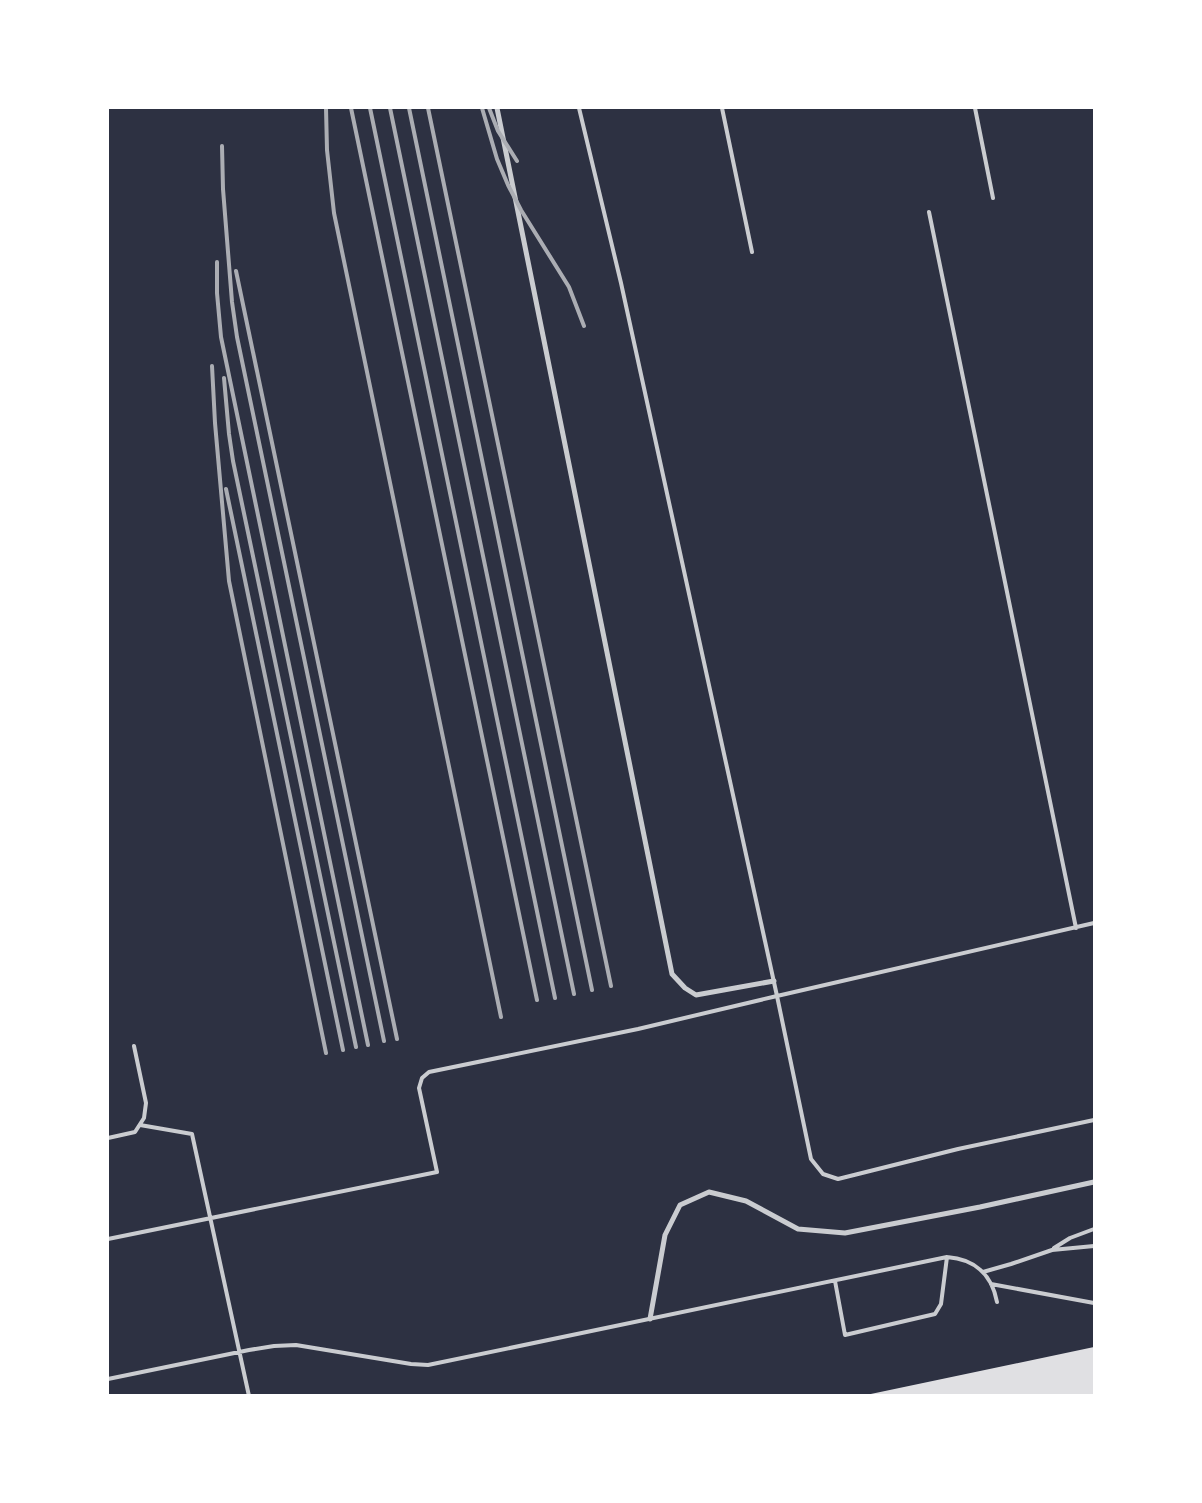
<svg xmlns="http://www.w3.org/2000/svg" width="1202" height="1503" font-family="'Crimson Pro',serif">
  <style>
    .building { fill: #e0e0e3 }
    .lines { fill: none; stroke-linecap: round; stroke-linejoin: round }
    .service { stroke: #caccd0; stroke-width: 4 }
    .minor { stroke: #caccd0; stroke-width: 5 }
    .rail { stroke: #abadb3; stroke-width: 4 }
  </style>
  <rect width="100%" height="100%" fill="#2d3142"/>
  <path class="building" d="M1094 1347V1396H866V1395Z"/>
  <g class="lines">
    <path class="service" d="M722 108 752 252
      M975 108 993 198
      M929 212 1076 928
      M1094 923 777 996 811 1159 823 1174 838 1179 958 1149 1094 1120
      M140 1125 192 1134 249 1396
      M108 1138 135 1132 144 1118 146 1103 134 1046
      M108 1239 437 1172 419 1088 422 1078 429 1072 638 1029 777 996 621 283 579 108
      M1054 1248 1070 1238 1094 1229
      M983 1272 1011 1264 1052 1250 1094 1246
      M835 1281 845 1335 935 1314 941 1304 947 1257
      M991 1284 1094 1303
      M108 1379 249 1350 274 1346 296 1345 411 1364 428 1365 947 1257C975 1259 992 1275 997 1302"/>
    <path class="minor" d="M497 108 672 974 685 988 696 995 774 981
      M650 1319 665 1235 680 1205 709 1192 746 1201 798 1229 845 1233 980 1207 1094 1182"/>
    <path class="rail" d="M326 108 327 150 334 213 501 1017
      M351 108 537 1000
      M370 108 555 998
      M390 108 574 994
      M409 108 592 990
      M428 108 611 986
      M482 108 497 159 508 185 521 210 569 287 584 326
      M489 108 498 131 517 161
      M222 146 223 189 232 302 237 337 384 1041
      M217 262V293L221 337 368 1045
      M236 271 397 1039
      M212 366 215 423 229 581 326 1053
      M224 378 229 434 233 461 356 1047
      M226 489 343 1050"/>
  </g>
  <rect width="1202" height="1503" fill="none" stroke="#ffffff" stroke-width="218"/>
</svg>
